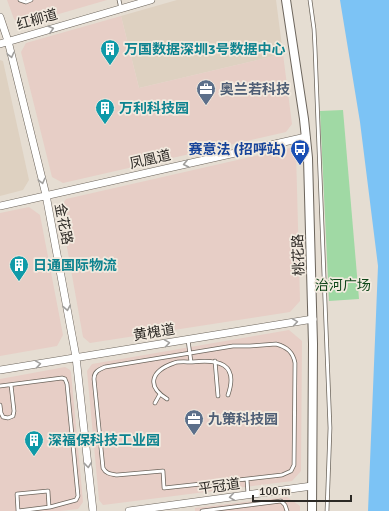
<svg xmlns="http://www.w3.org/2000/svg" width="389" height="511" font-family="Signika,'Noto Sans SC',sans-serif">
  <style>
    .built { fill: #ded1c1 }
    .industrial { fill: #e7cec6 }
    .green { fill: #a0d9a4 }
    .water { fill: #7cc3f5 }
    .lines { fill: none; stroke-linecap: round; stroke-linejoin: round }
    .service-casing { stroke: #6c655c; stroke-width: 4.5 }
    .tertiary-casing { stroke: #6c655c; stroke-width: 8 }
    .secondary-casing { stroke: #6c655c; stroke-width: 10 }
    .service { stroke: #fff; stroke-width: 3 }
    .tertiary { stroke: #fff; stroke-width: 7 }
    .secondary { stroke: #fff; stroke-width: 8 }
    .oneway { stroke: #a09f9d }
    .labels { text-anchor: middle; stroke-width: 3.5; stroke-linejoin: round; paint-order: stroke }
    .street-label { font-size: 14px; fill: #2c2925; stroke: #f2eadf }
    .culture-label { font-size: 14px; font-weight: bold; fill: #0d838f; stroke: #f2eadf; text-anchor: start }
    .service-label { font-size: 14px; font-weight: bold; fill: #4e5e75; stroke: #f2eadf; text-anchor: start }
    .transit-label { font-size: 14px; font-weight: bold; fill: #164399; stroke: #f2eadf; text-anchor: end }
    .park-label { font-size: 14px; fill: #0e4619; stroke: #f2eadf }
  </style>
  <rect width="100%" height="100%" fill="#e5ddd2"/>
  <path class="built" d="M177 0H276L283 54 139 88 121 16Z
    M0 60 3 61 29 180 23 190 0 196Z"/>
  <path class="industrial" d="M7 0H107L21 25 14 19Z
    M121 16 139 88 283 54 292 124 286 132 63 183 52 177 21 52 26 43Z
    M290 148 296 152 300 301 290 312 90 343 83 337 60 208 66 199Z
    M29 207 40 215 63 335 57 346 0 356V213Z
    M289 330 302 341 301 471 292 481 103 505 99 500 87 371 92 364Z
    M65 367 70 370 71 372 83 502 78 509 60 511H0V379Z
    M287 497 300 506V511H195V508Z"/>
  <path class="green" d="M343 110 359 299 329 301 320 111Z"/>
  <path class="water" d="M340 0H389V511H368L378 266 360 122Z"/>
  <g class="lines">
    <defs>
      <path id="service" d="M20 0 26 2 31 0
        M119 0 121 9
        M310 0 314 29 315 48 330 428 327 511
        M188 340 191 362
        M276 344C287 347 293 352 295 363L294 465 291 471 282 475 247 479 164 488 163 471 117 475C111 474 106 474 103 468L94 379C94 372 98 370 105 367L233 346H250Z
        M215 361 218 396
        M0 386 62 378 65 379 67 384 78 496 76 500 50 507 18 511
        M167 399C146 386 151 371 174 363 179 361 186 362 192 362 218 359 239 363 228 395
        M155 403 160 394
        M0 405 1 413 3 417 8 418 13 416 14 411 11 385
        M247 479 248 495
        M18 511 17 494 48 491 49 507
        M202 511 281 501 285 505 287 511"/>
      <path id="tertiary" d="M0 17 8 41 46 195 76 357 93 511
        M0 44 151 0
        M0 206 306 137
        M0 370 313 319
        M129 511 312 486"/>
      <path id="secondary" d="M286 0 304 119 308 158 313 344 312 511"/>
    </defs>
    <use href="#service" class="service-casing"/>
    <use href="#tertiary" class="tertiary-casing"/>
    <use href="#secondary" class="secondary-casing"/>
    <use href="#service" class="service"/>
    <use href="#tertiary" class="tertiary"/>
    <use href="#secondary" class="secondary"/>
  </g>
  <defs><path id="oneway-chevron" d="M-2-3.5L2.5 0L-2 3.5" fill="none" stroke-width="1.6" stroke-linecap="round" stroke-linejoin="round"/></defs>
  <g class="oneway">
    <use href="#oneway-chevron" transform="translate(51 29) rotate(-16)"/>
    <use href="#oneway-chevron" transform="translate(11 55) rotate(76)"/>
    <use href="#oneway-chevron" transform="translate(186 164) rotate(167)"/>
    <use href="#oneway-chevron" transform="translate(42 181) rotate(76)"/>
    <use href="#oneway-chevron" transform="translate(67 308) rotate(79)"/>
    <use href="#oneway-chevron" transform="translate(295 322) rotate(-9)"/>
    <use href="#oneway-chevron" transform="translate(167 343) rotate(-9)"/>
    <use href="#oneway-chevron" transform="translate(38 364) rotate(-9)"/>
    <use href="#oneway-chevron" transform="translate(88 465) rotate(84)"/>
    <use href="#oneway-chevron" transform="translate(232 497) rotate(172)"/>
  </g>
  <defs>
    <symbol id="building-pin" viewBox="-11 -11 22 30"><path d="M0 17L-7.5 6A9.5 9.5 0 1 1 7.5 6Z" fill="#0f9aa8" stroke="#f2eadf"/><path d="M-4-6H4V6H1V3H-1V6H-4ZM-2.5-4.3h1.7v1.8h-1.7ZM.8-4.3h1.7v1.8H.8ZM-2.5-1h1.7V.8h-1.7ZM.8-1h1.7V.8H.8Z" fill="#fff"/></symbol>
    <symbol id="office-pin" viewBox="-11 -11 22 30"><path d="M0 17L-7.5 6A9.5 9.5 0 1 1 7.5 6Z" fill="#5c6f8a" stroke="#f2eadf"/><path d="M-6-3h4V-5.5h4V-3h4V5H-6ZM-1-4.5V-3h2v-1.5ZM-6 0V1H6V0Z" fill="#fff"/></symbol>
    <symbol id="bus-pin" viewBox="-11 -11 22 30"><path d="M0 17L-7.5 6A9.5 9.5 0 1 1 7.5 6Z" fill="#1a4fb4" stroke="#f2eadf"/><path d="M-5-6H5V4H4V6H2V4H-2V6H-4V4H-5ZM-3.5-4V0h7V-4ZM-3.5 1.2v1.5H-2V1.2ZM2 1.2v1.5H3.5V1.2Z" fill="#fff"/></symbol>
  </defs>
  <g fill-rule="evenodd">
    <use href="#building-pin" x="99" y="38" width="22" height="30"/>
    <use href="#office-pin" x="195" y="78" width="22" height="30"/>
    <use href="#building-pin" x="94" y="97" width="22" height="30"/>
    <use href="#bus-pin" x="289" y="138" width="22" height="30"/>
    <use href="#building-pin" x="8" y="254" width="22" height="30"/>
    <use href="#office-pin" x="183" y="408" width="22" height="30"/>
    <use href="#building-pin" x="23" y="429" width="22" height="30"/>
  </g>
  <g class="labels">
    <g class="street-label">
      <text transform="translate(37 19) rotate(-16)" y="5">红柳道</text>
      <text transform="translate(150 159) rotate(-13)" y="5">凤凰道</text>
      <text transform="translate(64 224) rotate(79)" y="5">金花路</text>
      <text transform="translate(298 255) rotate(-92)" y="5">桃花路</text>
      <text transform="translate(154 332) rotate(-9)" y="5">黄槐道</text>
      <text transform="translate(219 486) rotate(-8)" y="5">平冠道</text>
    </g>
    <g class="culture-label">
      <text x="124" y="54">万国数据深圳3号数据中心</text>
      <text x="119" y="113">万利科技园</text>
      <text x="33" y="270">日通国际物流</text>
      <text x="48" y="445">深福保科技工业园</text>
    </g>
    <g class="service-label">
      <text x="220" y="94">奥兰若科技</text>
      <text x="208" y="424">九策科技园</text>
    </g>
    <g class="transit-label">
      <text x="286" y="154">赛意法 (招呼站)</text>
    </g>
    <g class="park-label">
      <text x="343" y="290">治河广场</text>
    </g>
  </g>
  <path d="M253 495v6h98v-6" fill="none" stroke="#2c2925" stroke-width="2"/>
  <text x="259" y="495" font-size="12" fill="#2c2925" stroke="#f2eadf" stroke-width="3" paint-order="stroke">100 m</text>
</svg>
